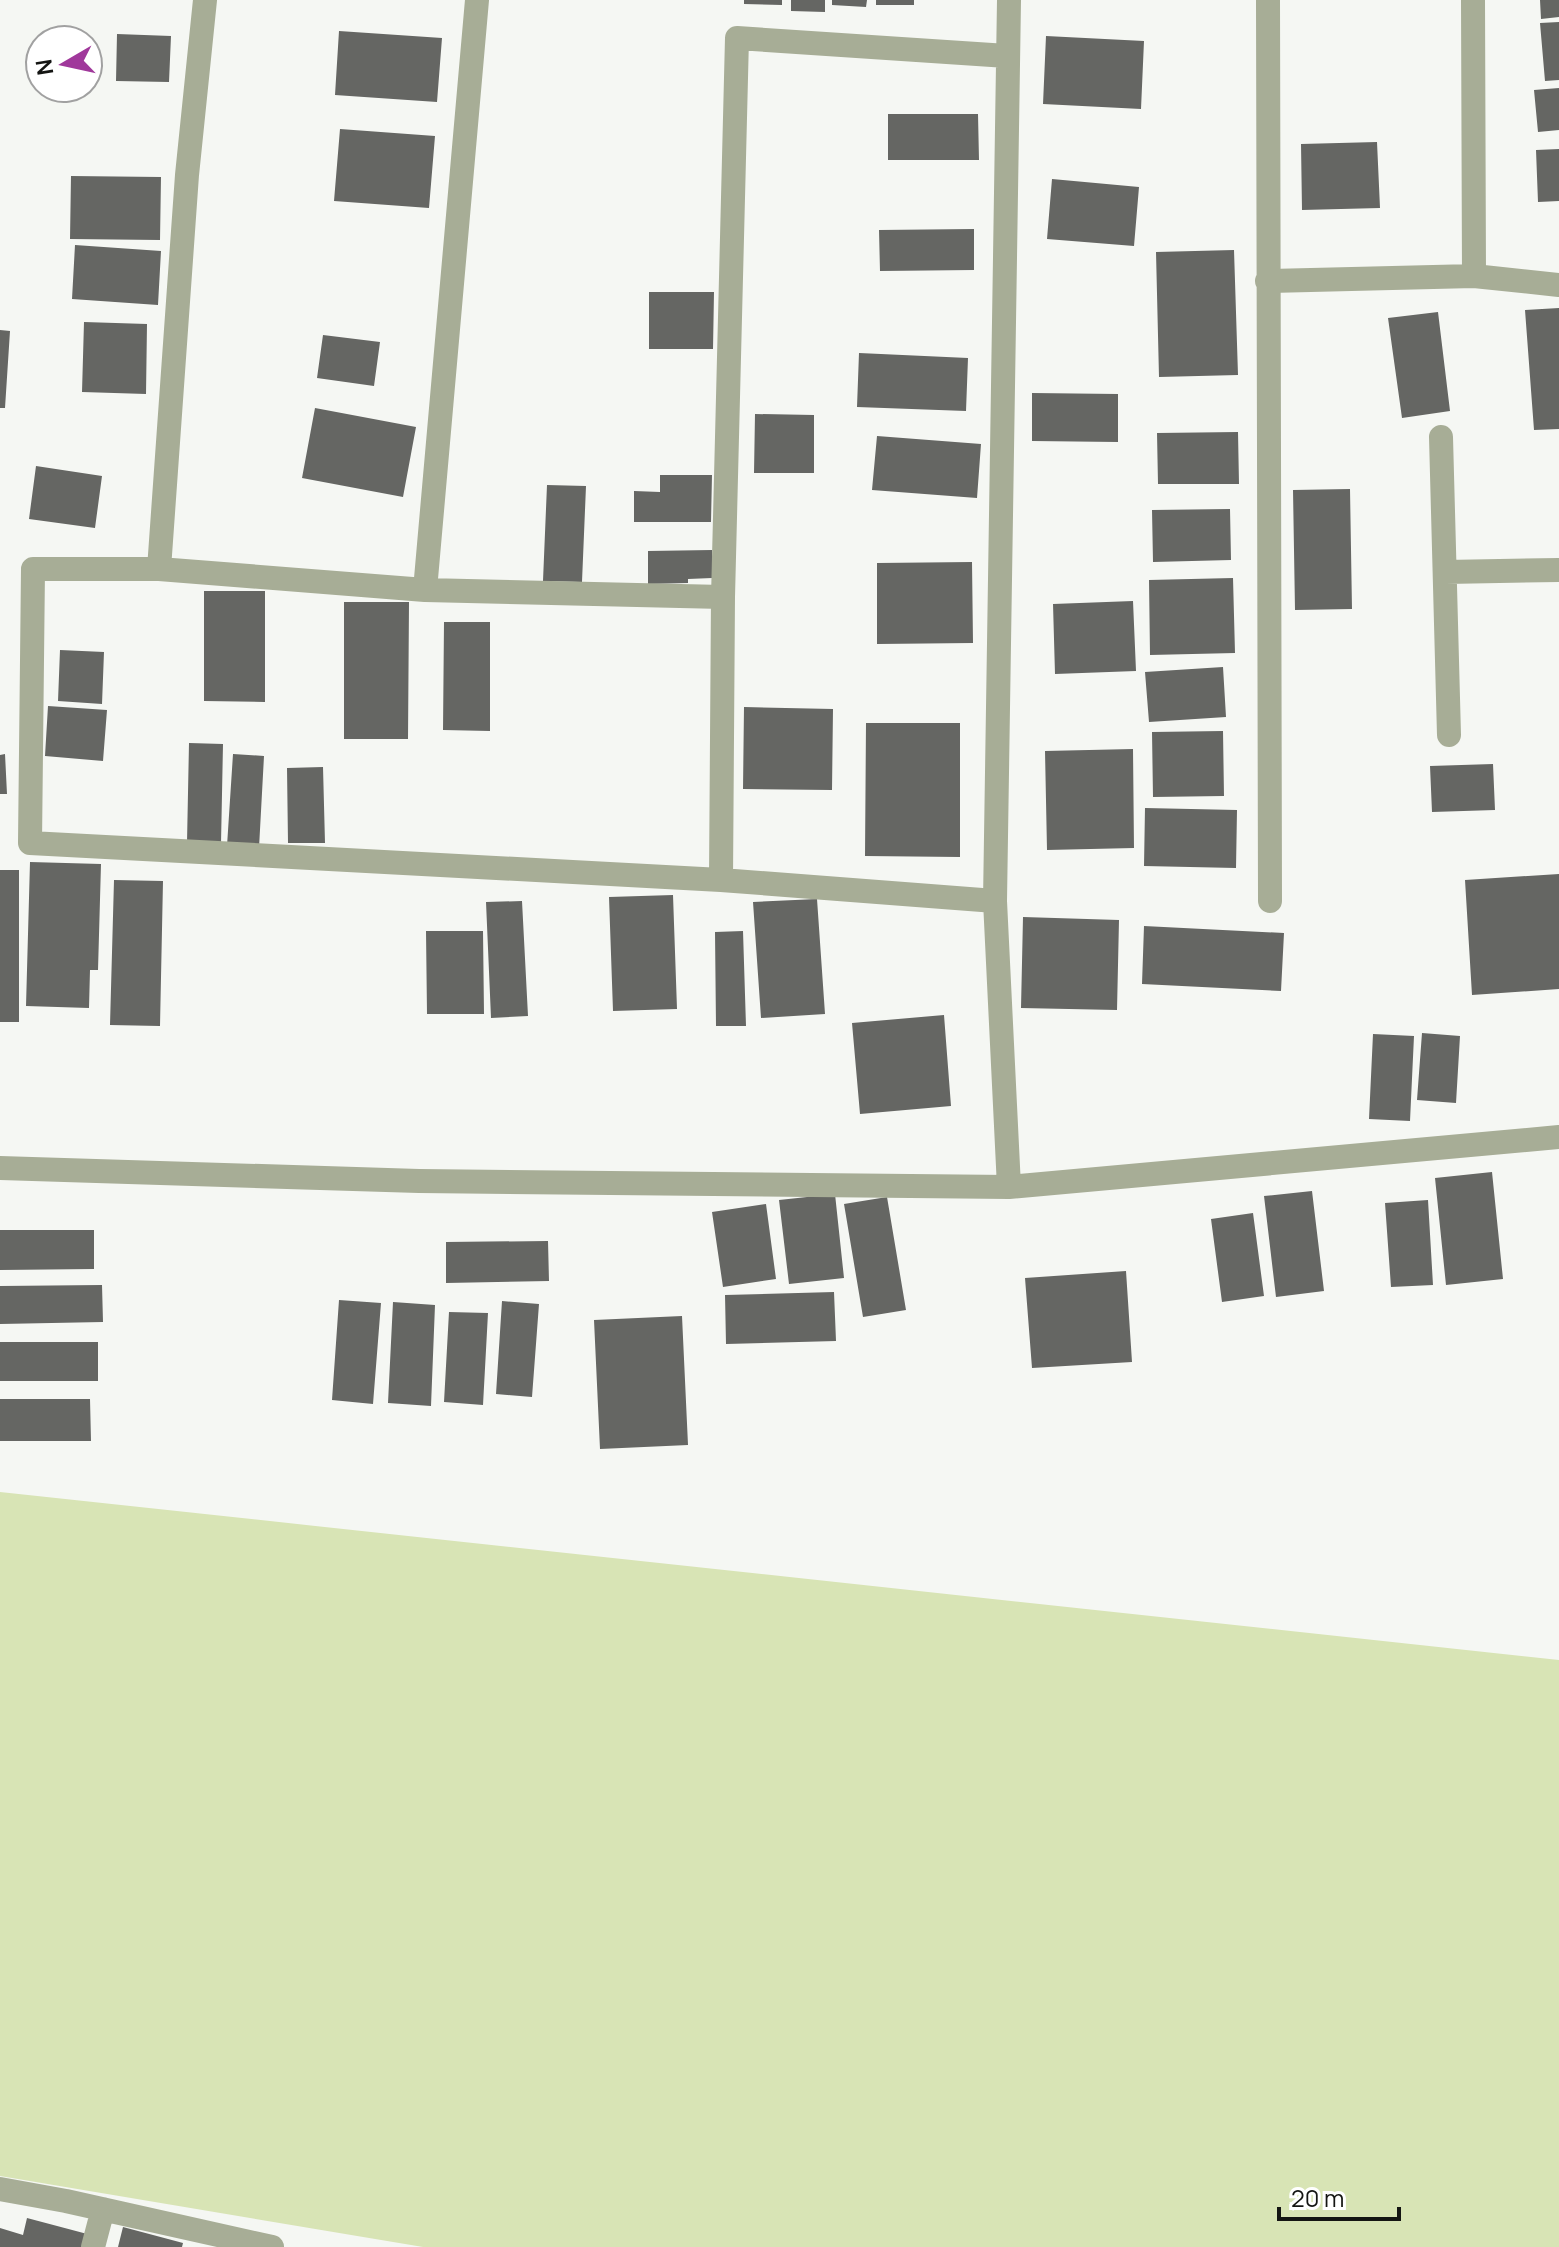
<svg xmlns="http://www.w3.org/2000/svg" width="1559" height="2247" font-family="Manrope,sans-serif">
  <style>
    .green { fill: #d8e4b5 }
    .building { fill: #656663 }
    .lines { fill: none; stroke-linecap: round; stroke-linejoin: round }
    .minor { stroke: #a7ad96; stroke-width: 24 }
  </style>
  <rect width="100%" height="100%" fill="#f5f7f3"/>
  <path class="green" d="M0 1492 1559 1660V2247H423L0 2176Z"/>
  <path class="building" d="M744 0H782V5L744 4Z
    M791 0H825V12L791 11Z
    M832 0H867L866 7 832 5Z
    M876 0H914V5H876Z
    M1540 0H1559V17L1541 19Z
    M1559 22V80L1545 81 1540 23Z
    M339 31 442 38 437 102 335 95Z
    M117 34 171 36 169 82 116 81Z
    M1046 36 1144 41 1141 109 1043 104Z
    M1559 88V130L1538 132 1534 90Z
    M888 114H978L979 160H888Z
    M340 129 435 136 429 208 334 201Z
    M1377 142 1380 208 1302 210 1301 144Z
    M1559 149V201L1538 202 1536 150Z
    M71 176 161 177 160 240 70 239Z
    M1052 179 1139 187 1134 246 1047 239Z
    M974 229V270L880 271 879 230Z
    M75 245 161 251 158 305 72 299Z
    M1234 250 1238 375 1159 377 1156 252Z
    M649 292H714L713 349H649Z
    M1559 308V429L1534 430 1525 310Z
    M1438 312 1450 411 1402 418 1388 318Z
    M84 322 147 324 146 394 82 392Z
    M0 330 10 331 5 408H0Z
    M323 335 380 342 374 386 317 378Z
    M859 353 968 358 966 411 857 407Z
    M1032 393 1118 394V442L1032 441Z
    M315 408 416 427 403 497 302 478Z
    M755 414 814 415V473H754Z
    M1238 432 1239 484H1158L1157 433Z
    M877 436 981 444 977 498 872 490Z
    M36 466 102 476 95 528 29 519Z
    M660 475H712L711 522H634V491L660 492Z
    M547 485 586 486 582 582 543 581Z
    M1350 489 1352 609 1295 610 1293 490Z
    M1230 509 1231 560 1153 562 1152 510Z
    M712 550V578L688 579V583L648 584V551Z
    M972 562 973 643 877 644V563Z
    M1233 578 1235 653 1150 655 1149 580Z
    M204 591H265V702L204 701Z
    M1133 601 1136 671 1055 674 1053 604Z
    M344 602H409L408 739H344Z
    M444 622H490V731L443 730Z
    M60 650 104 652 102 704 58 701Z
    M1223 667 1226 717 1149 722 1145 672Z
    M48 706 107 710 103 761 45 756Z
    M744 707 833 709 832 790 743 789Z
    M866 723H960V857L865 856Z
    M1223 731 1224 796 1153 797 1152 732Z
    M189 743 223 744 221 844 187 843Z
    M1133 749 1134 848 1047 850 1045 751Z
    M5 754 7 794H0V755Z
    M233 754 264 756 259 848 227 846Z
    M1493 764 1495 810 1432 812 1430 766Z
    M323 767 325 843H288L287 768Z
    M1145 808 1237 810 1236 868 1144 866Z
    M30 862 101 864 98 970H90L89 1008 26 1006Z
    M0 870H19V1022H0Z
    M1559 874V989L1472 995 1465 880Z
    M114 880 163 881 160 1026 110 1025Z
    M673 895 677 1009 613 1011 609 897Z
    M817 899 825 1014 761 1018 753 902Z
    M522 901 528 1016 491 1018 486 902Z
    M1023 917 1119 920 1117 1010 1021 1008Z
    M1144 926 1284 933 1281 991 1142 984Z
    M426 931H483L484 1014H427Z
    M743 931 746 1026H716L715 932Z
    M944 1015 951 1106 860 1114 852 1023Z
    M1422 1033 1460 1036 1456 1103 1417 1100Z
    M1373 1034 1414 1036 1410 1121 1369 1119Z
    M1492 1172 1503 1279 1446 1285 1435 1178Z
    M1312 1191 1324 1291 1276 1297 1264 1196Z
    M835 1194 844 1278 789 1284 779 1200Z
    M887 1197 906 1310 863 1317 844 1204Z
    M1428 1200 1433 1285 1391 1287 1385 1203Z
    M766 1204 776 1279 723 1287 712 1212Z
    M1253 1213 1264 1296 1222 1302 1211 1219Z
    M0 1230H94V1269L0 1270Z
    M548 1241 549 1281 446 1283V1242Z
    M1126 1271 1132 1362 1032 1368 1025 1278Z
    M102 1285 103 1322 0 1324V1286Z
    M834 1292 836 1341 726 1344 725 1295Z
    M339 1300 381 1303 373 1404 332 1400Z
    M502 1301 539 1304 532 1397 496 1394Z
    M393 1302 435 1305 431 1406 388 1403Z
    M449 1312 488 1313 483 1405 444 1402Z
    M682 1316 688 1445 600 1449 594 1320Z
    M0 1342H98V1381H0Z
    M0 1399H90L91 1441H0Z
    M27 2218 91 2235 88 2247H0V2228L23 2235Z
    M123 2227 183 2243 182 2247H118Z"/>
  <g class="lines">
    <path class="minor" d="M1009 0 995 901 1009 1187
      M1268 0 1270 901
      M1473 0 1474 276
      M1267 281 1474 276 1559 285
      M1441 437 1449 735
      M159 569 187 175 205 0
      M1446 572 1559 570
      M425 590 477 0
      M723 597 425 590 159 569H33L30 843 721 880 995 901
      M721 880 723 597 737 38 1007 56
      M0 1168 419 1181 1009 1187 1559 1137
      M0 2189 66 2201 272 2247
      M93 2247 103 2209"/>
  </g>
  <g transform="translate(64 64) rotate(261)"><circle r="38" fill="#ffffff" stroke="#a1a1a1" stroke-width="2"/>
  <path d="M0-6L14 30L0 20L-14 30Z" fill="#a0389b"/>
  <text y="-12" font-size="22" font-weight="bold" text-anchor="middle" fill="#141513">N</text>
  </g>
  <path d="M1279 2207v12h120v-12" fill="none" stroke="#141513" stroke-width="4"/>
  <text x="1291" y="2207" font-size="24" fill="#141513" stroke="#ffffff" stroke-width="6" paint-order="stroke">20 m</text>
</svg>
